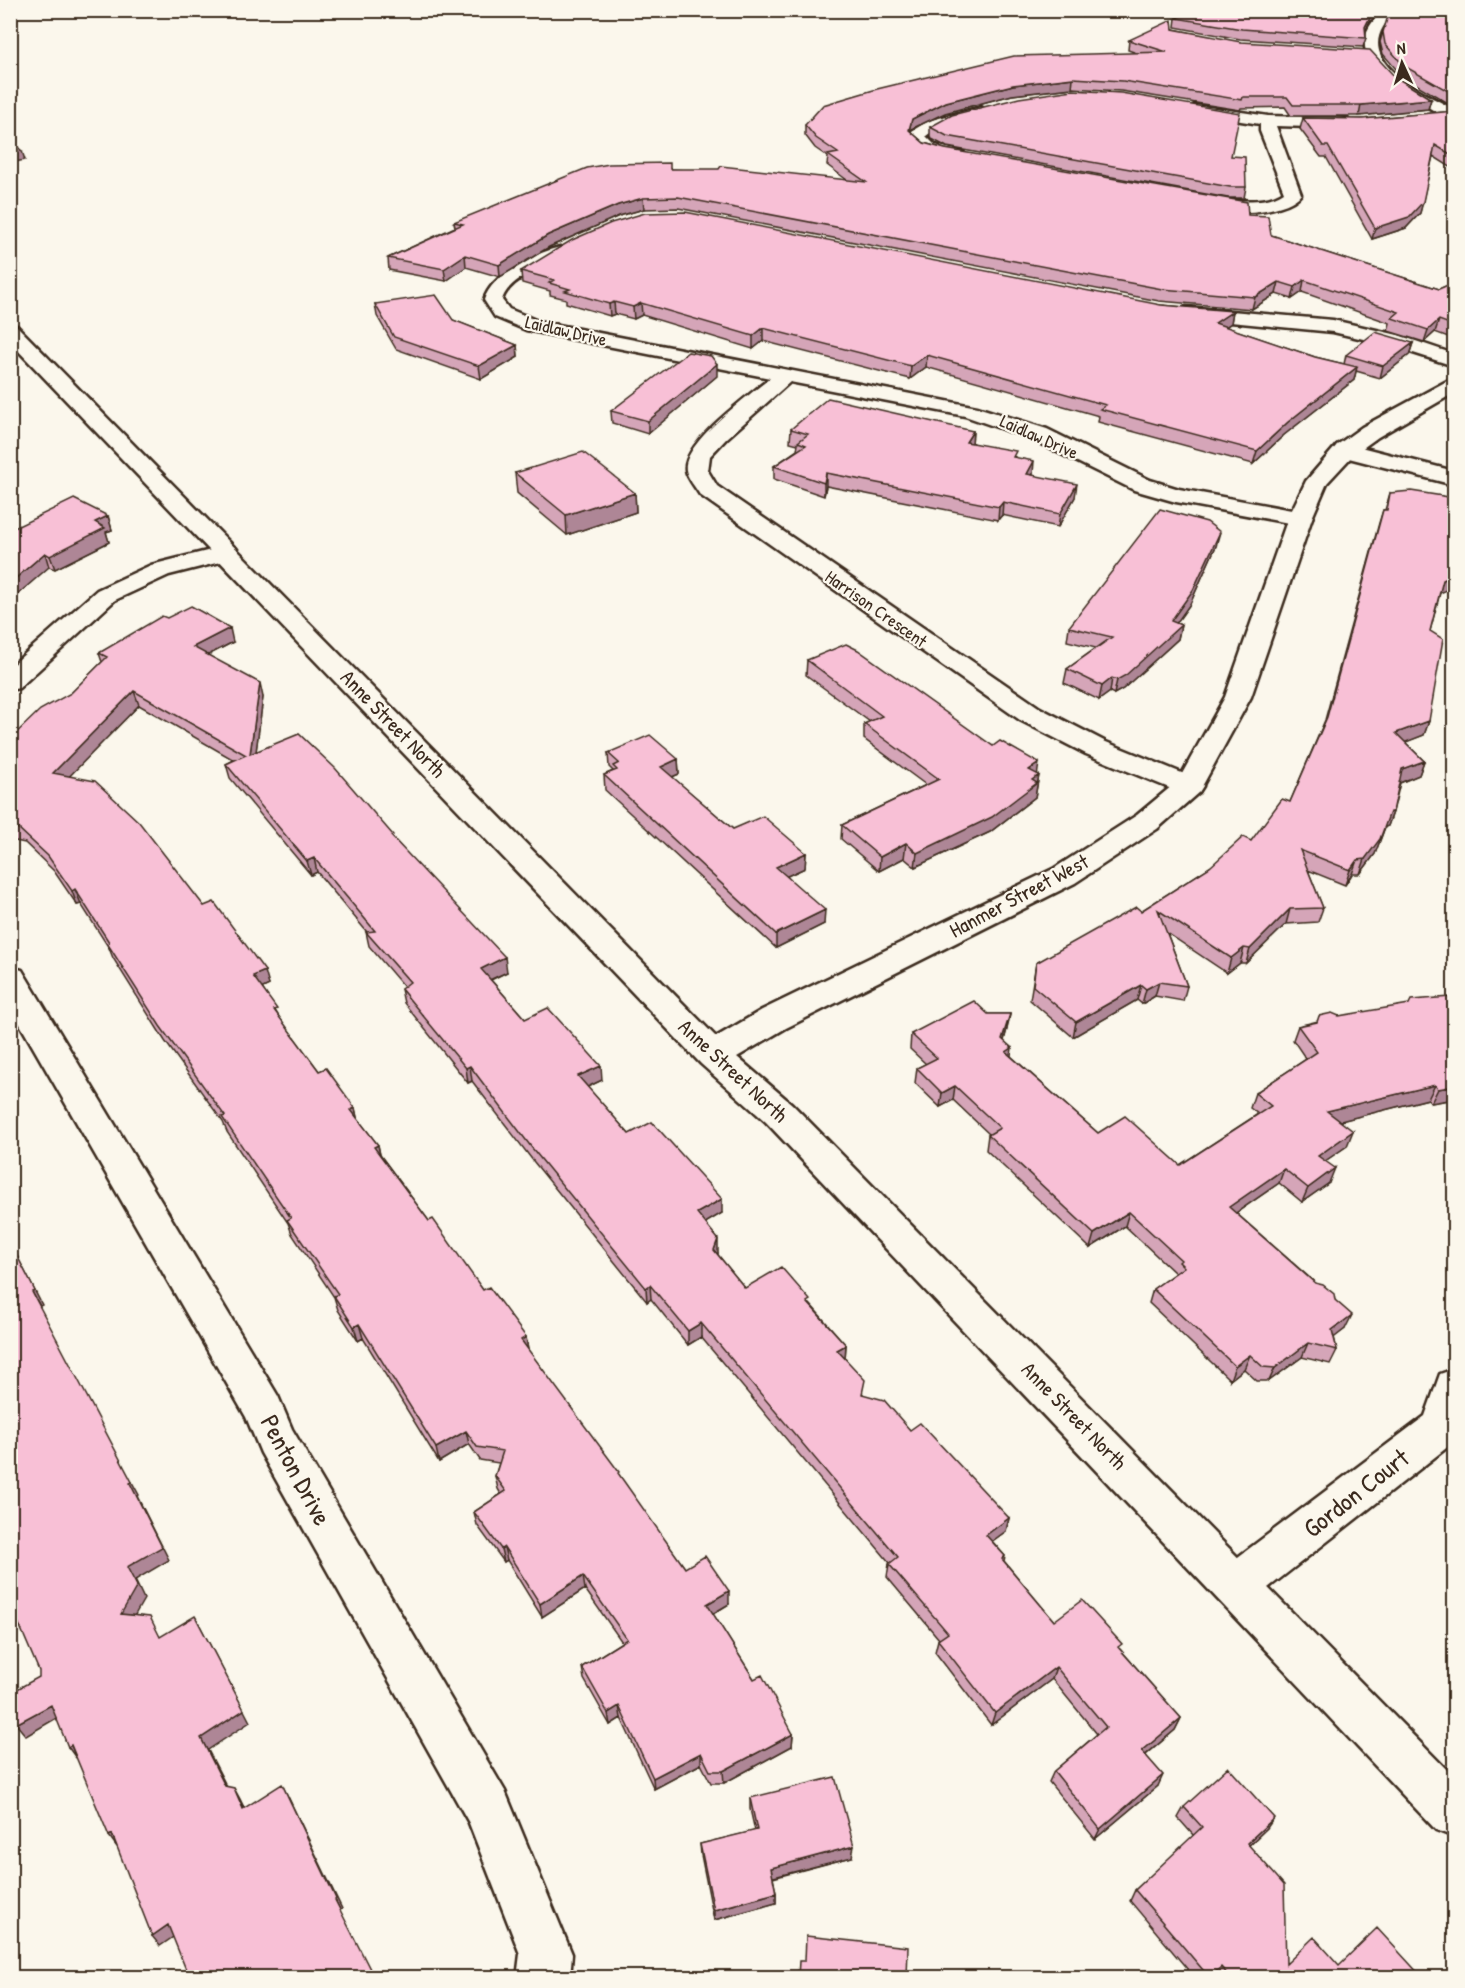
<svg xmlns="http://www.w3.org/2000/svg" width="1465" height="1988" font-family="'Patrick Hand',sans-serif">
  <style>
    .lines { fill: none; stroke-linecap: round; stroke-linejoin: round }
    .minor-casing { stroke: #3b2a1e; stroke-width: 5 }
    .tertiary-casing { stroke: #3b2a1e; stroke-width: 5 }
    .minor { fill: #fbf7ec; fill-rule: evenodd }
    .tertiary { fill: #fbf7ec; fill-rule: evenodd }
    .wall { fill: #d5a5b8; stroke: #3b2a1e; stroke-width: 1.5 }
    .shaded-wall { fill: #ae8696; stroke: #3b2a1e; stroke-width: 1.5 }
    .building { fill: #f8c0d6; stroke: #3b2a1e; stroke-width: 1.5 }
    .labels { text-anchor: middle; stroke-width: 4.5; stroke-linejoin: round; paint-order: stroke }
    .far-street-label { font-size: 18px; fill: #3b2a1e; stroke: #fbf7ec }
    .street-label { font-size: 21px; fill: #3b2a1e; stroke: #fbf7ec }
    .near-street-label { font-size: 26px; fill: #3b2a1e; stroke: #fbf7ec }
  </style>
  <rect width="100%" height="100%" fill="#fbf7ec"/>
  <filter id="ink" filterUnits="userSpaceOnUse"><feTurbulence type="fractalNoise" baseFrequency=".0167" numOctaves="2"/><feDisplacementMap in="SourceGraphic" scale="12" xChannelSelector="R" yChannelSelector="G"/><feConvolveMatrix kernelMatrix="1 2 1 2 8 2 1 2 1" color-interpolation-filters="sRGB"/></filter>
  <g filter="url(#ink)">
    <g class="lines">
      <defs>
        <path id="minor" d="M1195 105 1268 116 1346 118 1354 123 1346 128 1276 126 1301 194C1286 215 1207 219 1194 201 1201 191 1257 211 1284 192L1260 131V124L1190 113 1187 110 1190 107Z
          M981 107 989 112 986 115 938 127 926 136 935 145 963 152 965 155 963 158C945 163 921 153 910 139L912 131 928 121Z
          M560 247 569 252 566 256C546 266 509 277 502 300L509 309 538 321 977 407 1047 429 1150 480 1179 489 1308 513 1312 518 1308 523 1300 525 1176 502 1134 490 1031 439 965 416 790 382 726 439 710 456 708 471 717 486 1040 708 1106 742 1199 780 1203 786 1199 792 1189 795 1179 792 1086 754 1020 720 700 495C696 488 687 478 686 470 682 443 750 395 770 378L526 330 495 317 484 300C491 275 535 253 560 247Z
          M1186 307 1333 320 1398 335 1454 354V366L1385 344 1333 332 1179 317 1176 313Z
          M1345 443 1454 471V485L1337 455 1334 450 1337 445Z
          M227 546 236 548 239 553 236 558 169 575 115 600 19 688 10 690V667L97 590 151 565Z
          M10 967 22 970 278 1396 292 1429 505 1791 572 1954 570 1978H517L520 1954 469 1823 261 1453 246 1417 10 1007Z
          M1454 1369V1442L1254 1599 1238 1606 1222 1599 1216 1584 1222 1569 1425 1416 1440 1374Z"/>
        <path id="tertiary" d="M1385 10H1400C1395 16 1387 20 1383 27 1359 67 1429 95 1454 109V119C1443 117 1432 109 1421 103 1387 84 1336 48 1385 10Z
          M10 324 17 326 716 1037 762 1010 1053 869 1137 815 1178 781 1225 697 1288 518 1306 481 1337 445 1362 427 1447 381 1454 379V393L1378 437 1353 455 1327 483 1312 518 1251 697 1199 792 1157 829 1075 883 786 1028 737 1057 792 1104 1454 1777V1837L1436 1830 766 1122 701 1064 10 342Z"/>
      </defs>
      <use href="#minor" class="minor-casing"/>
      <use href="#tertiary" class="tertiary-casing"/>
      <use href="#minor" class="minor"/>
      <use href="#tertiary" class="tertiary"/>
    </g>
    <path class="wall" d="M1455 10V107L1402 76 1383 54 1380 42 1383 32Z
      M1176 18 1369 23 1366 31V38L1363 47 1240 39 1175 27Z
      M1173 29 1395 77 1431 99 1428 109 1359 116H1291L1285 107 1241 108 1240 110 1121 91 1072 88 1012 95 945 113 911 129 910 131 924 143 945 149 1248 215 1271 235 1439 289 1455 282V336L1451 338 1435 332 1424 342 1388 331 1390 323 1302 292 1292 299 1276 294 1252 309 1159 301 678 208 644 209 619 216 549 247 500 277 466 267 446 281 389 270 388 258 455 227 454 222 670 169 847 180 827 165 828 157 815 148 805 135V125L1137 53 1128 50 1129 40Z
      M1455 111V170L1433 156 1420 213 1406 228 1372 239 1326 157H1321L1300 129 1303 118 1362 119Z
      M930 127 1231 156 1246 187 1244 198H1228L947 147 930 138Z
      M521 271 1161 305 1233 311 1231 323 1226 327 1315 357 1344 364 1346 355 1413 343 1409 355 1380 378 1356 371 1354 380 1284 435 1253 464 1098 422 1099 416 926 367 910 379 763 341 753 349 642 315 634 319 615 314 610 316 566 303V299L550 295V291L522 283Z
      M375 304 453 320 517 345 518 357 481 379 396 349 377 316Z
      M717 376 648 434 612 423 611 411Z
      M791 429 973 431 972 443 1015 457 1033 474 1032 475 1075 497 1058 527 1002 515 998 520 826 486 824 496 774 479V466L797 450 798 444 790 442Z
      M515 473 635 493 636 512 567 535 517 493Z
      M1390 493 1449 589 1440 593 1430 631 1429 721 1424 735 1405 742 1424 761 1419 775 1400 783 1393 812 1388 826 1385 827 1375 854 1360 874H1352L1345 885 1308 870 1323 908 1318 922 1286 924 1246 963H1240L1227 973 1167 933 1187 986 1183 1001 1155 996 1142 1004 1137 1000 1073 1037 1030 1000 1036 963 1141 911 1251 841 1290 802 1325 720 1379 523 1383 510H1385Z
      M108 516 112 530 106 532 109 542 55 569 49 567 10 530Z
      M1216 546 1190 604 1176 623 1181 625 1178 639 1123 689 1114 694 1110 692 1099 700 1064 683 1067 669 1096 648 1067 641 1069 627Z
      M167 618 233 642 208 655 263 697 256 751 394 839 507 972 491 980 525 1019 602 1080 587 1087 629 1134 722 1213 705 1223 718 1253V1255L745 1288 810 1304 846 1345 845 1358 863 1394 910 1430 1009 1518 1006 1531 992 1541 1005 1556 1004 1561 1054 1621 1120 1649 1181 1718 1175 1730 1146 1755 1158 1786 1095 1839 1049 1782 1054 1771 1097 1734 1052 1679 991 1725 935 1652 938 1640 939 1639 887 1577 889 1564 890 1563 701 1337 688 1345 651 1299 647 1302 534 1162 472 1081 468 1083 404 1003 401 989 404 987 369 946 366 932H367L317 872 311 875 230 778 226 764 234 760 139 705 69 776 204 906 269 985 262 988 279 1017 319 1071 355 1108 357 1118 378 1145 380 1155 429 1221 483 1290 526 1337 528 1350 685 1568 729 1604 713 1614 754 1679 793 1734 792 1746 724 1783H711L701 1764 654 1789 621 1718 610 1725 584 1679 582 1667 622 1642 585 1589 542 1617 507 1560 504 1562 477 1525 474 1512 501 1494 498 1489 495 1476 499 1463 480 1460 469 1444 439 1462 363 1338 358 1341 338 1310 334 1297 292 1234 288 1223 227 1132 223 1122 165 1041 113 958 109 948 81 904 77 905 54 871 25 843 10 840V739L71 693 102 662 99 653Z
      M807 660 993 746 1039 775 1035 797 990 832 915 867 904 858 879 871 841 839 842 825 926 785 864 739V724L870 722 806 675Z
      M608 753 678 759 679 774 672 777 733 829 806 853 805 868 787 876 824 924 776 948 605 790 604 775 613 771 609 767Z
      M1455 1003V1099L1431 1103 1428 1099 1340 1121 1347 1146 1325 1161 1329 1183 1302 1202 1279 1183 1236 1213 1335 1300 1345 1329 1334 1337 1337 1350 1330 1364 1302 1357 1269 1381H1257L1244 1369 1230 1380 1149 1303 1153 1289 1175 1273 1125 1226 1090 1248 986 1150 988 1135 989 1134 953 1100 940 1107 915 1083 917 1068 926 1064 910 1049 911 1034 988 1014H1010L1007 1029 1004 1041 1011 1056 1098 1133 1180 1165 1258 1114 1250 1108 1255 1093 1306 1059 1293 1040 1298 1026 1339 1016Z
      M750 1798 852 1857 773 1878 776 1893V1903L714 1920 701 1855 700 1844 755 1831 750 1809Z
      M1184 1807 1267 1828 1249 1845 1286 1964 1339 1965 1422 1977H1215L1214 1976 1212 1977H1194L1130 1901 1135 1890 1194 1836 1178 1818Z"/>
    <path class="shaded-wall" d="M1374 10H1381L1369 23 1363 37 1365 27 1372 13Z
      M1073 78 1072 88 1012 95 945 113 911 129 908 141 909 130 912 119 946 102 1013 85Z
      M1431 99 1428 109 1359 116 1361 105Z
      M22 151 25 160 10 163V153Z
      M643 198 644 209 619 216 549 247 500 277 499 265 548 235 618 205Z
      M1423 202 1420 213 1406 228 1372 239 1375 228Z
      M465 255 466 267 446 281 444 269Z
      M1304 280 1302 292 1292 299 1295 287Z
      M1279 282 1276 294 1252 309 1255 297Z
      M614 302 615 314 610 316 609 304Z
      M641 303 642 315 634 319 633 307Z
      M1233 311 1231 323 1213 335 1215 323Z
      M1439 320 1435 332 1424 342 1428 330Z
      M1455 326V336L1451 338Z
      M763 328V341L753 349V336Z
      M1413 343 1409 355 1380 378 1383 366Z
      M517 345 518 357 481 379 479 366Z
      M927 355 926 367 910 379 911 366Z
      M717 364V376L648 434V421Z
      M1357 367 1354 380 1284 435 1253 464 1257 451 1288 422Z
      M973 431 972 444 966 442Z
      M1034 461 1033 474 1025 487 1027 474Z
      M826 473V486L824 496V483Z
      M1077 484 1075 497 1058 527 1060 514Z
      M635 493 636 512 567 535 566 515Z
      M1003 502 1002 515 998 520 999 507Z
      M108 516 112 530 106 532 109 542 55 569 50 556 95 522Z
      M1220 532 1216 546 1190 604 1168 635 1171 621Z
      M45 553 49 567 10 601V583Z
      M1453 575 1449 589 1439 593 1443 580Z
      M1181 625 1178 639 1123 689 1114 694 1117 680Z
      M230 628 233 642 197 661 193 647Z
      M1112 678 1110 692 1099 700 1102 686Z
      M260 683 263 697 254 768 250 754Z
      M134 691 139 705 58 788 53 773Z
      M1429 721 1424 735 1391 748 1396 733Z
      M678 759 679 774 662 781 661 767Z
      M1424 761 1419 775 1397 784 1402 769Z
      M1039 763 1037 777 1039 775 1035 797 990 832 915 867 917 853Z
      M1390 812H1393L1388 826 1385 827 1375 854 1360 874 1365 859Z
      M906 843 904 858 879 871 880 857Z
      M806 853 805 868 776 881V867Z
      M314 858 317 872 311 875 307 861Z
      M1357 860 1352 874 1345 885 1350 870Z
      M75 889 81 904 77 905 72 891Z
      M1290 909 1286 924 1246 963 1250 949Z
      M825 910 824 924 776 948V934Z
      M1244 948 1240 963 1227 973 1231 958Z
      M505 957 507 972 483 983 481 969Z
      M265 971 269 985 257 991 253 976Z
      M1159 982 1155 996 1142 1004 1146 989Z
      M1141 985 1137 1000 1073 1037 1076 1022Z
      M1010 1014 1007 1029 1000 1054 1002 1039Z
      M1012 1048 1010 1063 1006 1052Z
      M470 1066 472 1081 468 1083 466 1068Z
      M601 1066 602 1080 579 1091 578 1076Z
      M1435 1085 1428 1099 1321 1126 1327 1111Z
      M955 1086 953 1100 940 1107 942 1093Z
      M1455 1086V1099L1431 1103 1438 1089Z
      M355 1108 358 1122 351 1110Z
      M1353 1131 1347 1146 1312 1170 1318 1156Z
      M378 1145 381 1160 374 1147Z
      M1335 1168 1329 1183 1302 1202 1308 1188Z
      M1284 1169 1279 1183 1224 1221 1229 1207Z
      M722 1199V1213L697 1228V1213Z
      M1129 1212 1125 1226 1090 1248 1094 1234Z
      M718 1239V1253L714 1264V1250Z
      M10 1242 42 1305 40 1306 32 1292Z
      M650 1285 651 1299 647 1302 646 1288Z
      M1352 1315 1345 1329 1326 1344 1332 1330Z
      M701 1323V1337L688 1345V1331Z
      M359 1324 363 1338 358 1341 354 1327Z
      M526 1337 528 1351 521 1340Z
      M1308 1343 1302 1357 1269 1381 1275 1368Z
      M846 1345 845 1359 837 1350Z
      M1250 1355 1244 1369 1230 1380 1235 1366Z
      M466 1431 469 1444 439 1462 436 1448Z
      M132 1482 139 1495 137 1496 169 1560 135 1580 144 1599 128 1627 121 1614 127 1567 130 1483Z
      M1009 1518 1006 1531 983 1548 986 1535Z
      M504 1547 507 1560 504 1562 501 1549Z
      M583 1576 585 1589 542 1617 540 1604Z
      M729 1591V1604L707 1617V1604Z
      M195 1616 250 1722 208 1750 232 1797 225 1786 201 1738Z
      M1056 1667 1052 1679 991 1725 995 1713Z
      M51 1705 60 1716 26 1736 16 1724Z
      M619 1706 621 1718 610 1725 608 1713Z
      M1181 1718 1175 1730 1137 1762 1142 1751Z
      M793 1734 792 1746 724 1783 723 1771Z
      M71 1745 76 1758 68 1747Z
      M701 1753V1764L654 1789 653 1778Z
      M1163 1775 1158 1786 1095 1839 1100 1829Z
      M282 1784 342 1909 340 1910 335 1900Z
      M234 1788 240 1799 250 1820 243 1809Z
      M1274 1818 1267 1828 1240 1854 1247 1843Z
      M112 1834 117 1847 109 1836Z
      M854 1846 852 1857 770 1878 771 1868Z
      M776 1893V1903L714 1920V1910Z
      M168 1925 176 1935 160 1946 152 1936Z"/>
    <path class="building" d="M1193 10H1374L1372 13 1365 27 1366 38 1242 29 1176 18Z
      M1394 10H1455V95L1404 66 1385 44 1383 32 1387 19Z
      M1172 20 1173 29 1241 42 1370 50 1395 77 1431 99 1361 105H1293L1287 97H1243L1242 100 1123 81 1073 78 1013 85 946 102 912 119 909 130 924 143 945 149 1247 202 1248 215 1268 216 1271 235 1439 289 1455 282V326L1439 320 1428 330 1392 318 1399 312 1304 280 1295 287 1279 282 1255 297 1162 289 678 197 643 198 618 205 548 235 499 265 465 255 444 269 388 258 463 224 454 222 587 168 609 164 670 163V169H719L721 166 866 182 828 155 838 153 816 138 805 125 823 105 877 89 1014 56 1167 52 1129 40Z
      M1073 90 1121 93 1240 113 1231 156 1245 157 1246 187H1230L947 136 930 127 952 115 1019 98Z
      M1455 111V157L1435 145 1423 202 1409 217 1375 228 1328 146H1323L1303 118 1362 119Z
      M10 140 22 151 10 153Z
      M685 212 1161 305 1233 311 1215 323 1315 357 1357 367 1288 422 1257 451 1100 409 1106 405 927 355 911 366 763 328 753 336 641 303 633 307 614 302 609 304 565 291 570 289 549 283 554 280 521 271 572 240 611 223 645 213Z
      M436 295 453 320 517 345 479 366 394 337 375 304Z
      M1375 332 1413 343 1383 366 1346 355Z
      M688 352 711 356 717 364 648 421 611 411Z
      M828 398 973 431 966 442 1016 451 1013 457 1034 461 1027 474 1077 484 1060 514 1003 502 999 507 826 473 824 483 774 466 806 445 798 442 808 434 791 429Z
      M583 452 635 493 566 515 515 473Z
      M1411 491 1455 498V570L1453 575 1443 580 1430 631 1443 639 1429 721 1396 733 1424 761 1402 769 1393 812H1390L1380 839 1365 859 1357 860 1350 870 1300 850 1323 908 1290 909 1250 949 1244 948 1231 958 1158 910 1187 986 1159 982 1146 989 1141 985 1076 1022 1033 986 1036 963 1136 907 1141 911 1210 867 1243 837 1251 841 1282 799 1290 802 1327 717 1383 510H1387L1390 493Z
      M74 499 108 516 95 522 105 528 50 556 45 553 10 583V530Z
      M1160 509 1207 522 1220 532 1193 590 1171 621 1181 625 1126 675 1117 680 1112 678 1102 686 1067 669 1112 637 1069 627Z
      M191 606 230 628 193 647 260 683 250 754 299 734 335 768 393 835 391 836 505 957 481 969 525 1019 548 1008 601 1066 578 1076 629 1134 652 1122 722 1199 697 1213 718 1239 714 1250 745 1288 781 1267 810 1300 807 1302 846 1345 837 1350 865 1380 862 1394 884 1400 910 1430 920 1423 1009 1518 986 1535 1005 1556 1002 1559 1054 1621 1082 1600 1122 1644 1118 1647 1181 1718 1142 1751 1163 1775 1100 1829 1054 1771 1106 1727 1056 1667 995 1713 938 1640 948 1633 889 1564 898 1557 701 1323 688 1331 650 1285 646 1288 532 1148 470 1066 466 1068 401 989 410 982 366 932 375 931 314 858 307 861 226 764 246 755 134 691 53 773 95 781 139 822 204 906 214 902 265 971 253 976 277 1009 274 1010 319 1071 326 1068 355 1108 351 1110 378 1145 374 1147 429 1221 433 1219 483 1290 489 1287 526 1337 521 1340 619 1472 618 1473 685 1568 705 1556 729 1591 707 1604 754 1679 762 1675 793 1734 723 1771H710L701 1753 653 1778 619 1706 608 1713 582 1667 627 1639 583 1576 540 1604 504 1547 501 1549 474 1512 506 1491 495 1476 503 1451 477 1447 466 1431 436 1448 359 1324 354 1327 334 1296 338 1294 287 1220 291 1218 222 1117 225 1116 160 1026 107 943 109 942 75 889 72 891 48 856 19 829 10 827V739L40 710 71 693 107 657 99 653 162 616 167 618Z
      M846 644 858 650 993 746 1000 741 1039 763 1029 770 1039 775 1032 780 1037 783 992 817 917 853 906 843 880 857 842 825 939 779 864 724 882 716 807 660Z
      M650 735 678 759 661 767 733 829 763 816 806 853 776 867 825 910 776 934 604 775 617 770 613 766 619 763 608 753Z
      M1451 997 1455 1003V1086L1438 1089 1435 1085 1327 1111 1353 1131 1318 1156 1335 1168 1308 1188 1284 1169 1229 1207 1315 1283 1323 1285 1334 1294 1335 1300 1352 1315 1332 1330 1337 1350 1308 1343 1275 1368 1263 1367 1250 1355 1235 1366 1153 1289 1184 1267 1179 1262 1181 1260 1129 1212 1094 1234 988 1135 1000 1128 955 1086 942 1093 917 1068 937 1058 911 1034 974 1001 988 1014H1010L1002 1039 1012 1048 1006 1052 1098 1133 1125 1116 1180 1165 1271 1106 1255 1093 1317 1052 1298 1026 1317 1022 1319 1016 1332 1013 1339 1016 1409 1004 1411 1000Z
      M10 1242 35 1291 32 1292 132 1482 130 1483 162 1547 127 1567 137 1586 121 1614 150 1617 160 1637 195 1616 244 1710 201 1738 225 1786 234 1788 243 1809 282 1784 336 1899 335 1900 374 1977H189L168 1925 152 1936 112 1834 109 1836 71 1745 68 1747 51 1705 16 1724 10 1710V1693L39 1677V1671L10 1603V1585L12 1584 10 1581Z
      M1228 1767 1274 1818 1247 1843 1284 1885 1286 1964 1314 1937 1339 1965 1377 1928 1422 1977H1230L1221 1967 1210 1977H1209L1135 1890 1202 1827 1184 1807Z
      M835 1777 854 1846 771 1868 776 1893 714 1910 700 1844 757 1830 750 1798Z
      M806 1936 908 1947 907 1977H798L799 1961H805Z
      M735 1973 782 1977H735Z"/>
  </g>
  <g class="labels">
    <g class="far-street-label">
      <text transform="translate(566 331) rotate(13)" y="6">Laidlaw Drive</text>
      <text transform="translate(1039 437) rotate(24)" y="6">Laidlaw Drive</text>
      <text transform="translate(876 609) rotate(35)" y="6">Harrison Crescent</text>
    </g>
    <g class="street-label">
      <text transform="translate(393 724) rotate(46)" y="7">Anne Street North</text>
      <text transform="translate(1019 896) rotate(-28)" y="7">Hanmer Street West</text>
      <text transform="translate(733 1071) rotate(43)" y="7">Anne Street North</text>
      <text transform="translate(1074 1416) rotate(46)" y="7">Anne Street North</text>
    </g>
    <g class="near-street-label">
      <text transform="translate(296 1470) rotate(62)" y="9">Penton Drive</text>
      <text transform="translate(1356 1493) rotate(-38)" y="9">Gordon Court</text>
    </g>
  </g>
  <rect width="1465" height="1988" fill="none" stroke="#fbf7ec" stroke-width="36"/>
  <rect x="18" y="18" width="1429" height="1952" fill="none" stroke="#3b2a1e" stroke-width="2" filter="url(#ink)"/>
  <g transform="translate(1402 63) rotate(356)" stroke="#fbf7ec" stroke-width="4.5" paint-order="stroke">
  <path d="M0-4.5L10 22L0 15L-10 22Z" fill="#3b2a1e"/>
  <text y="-9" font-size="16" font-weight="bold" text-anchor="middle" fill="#3b2a1e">N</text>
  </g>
</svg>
